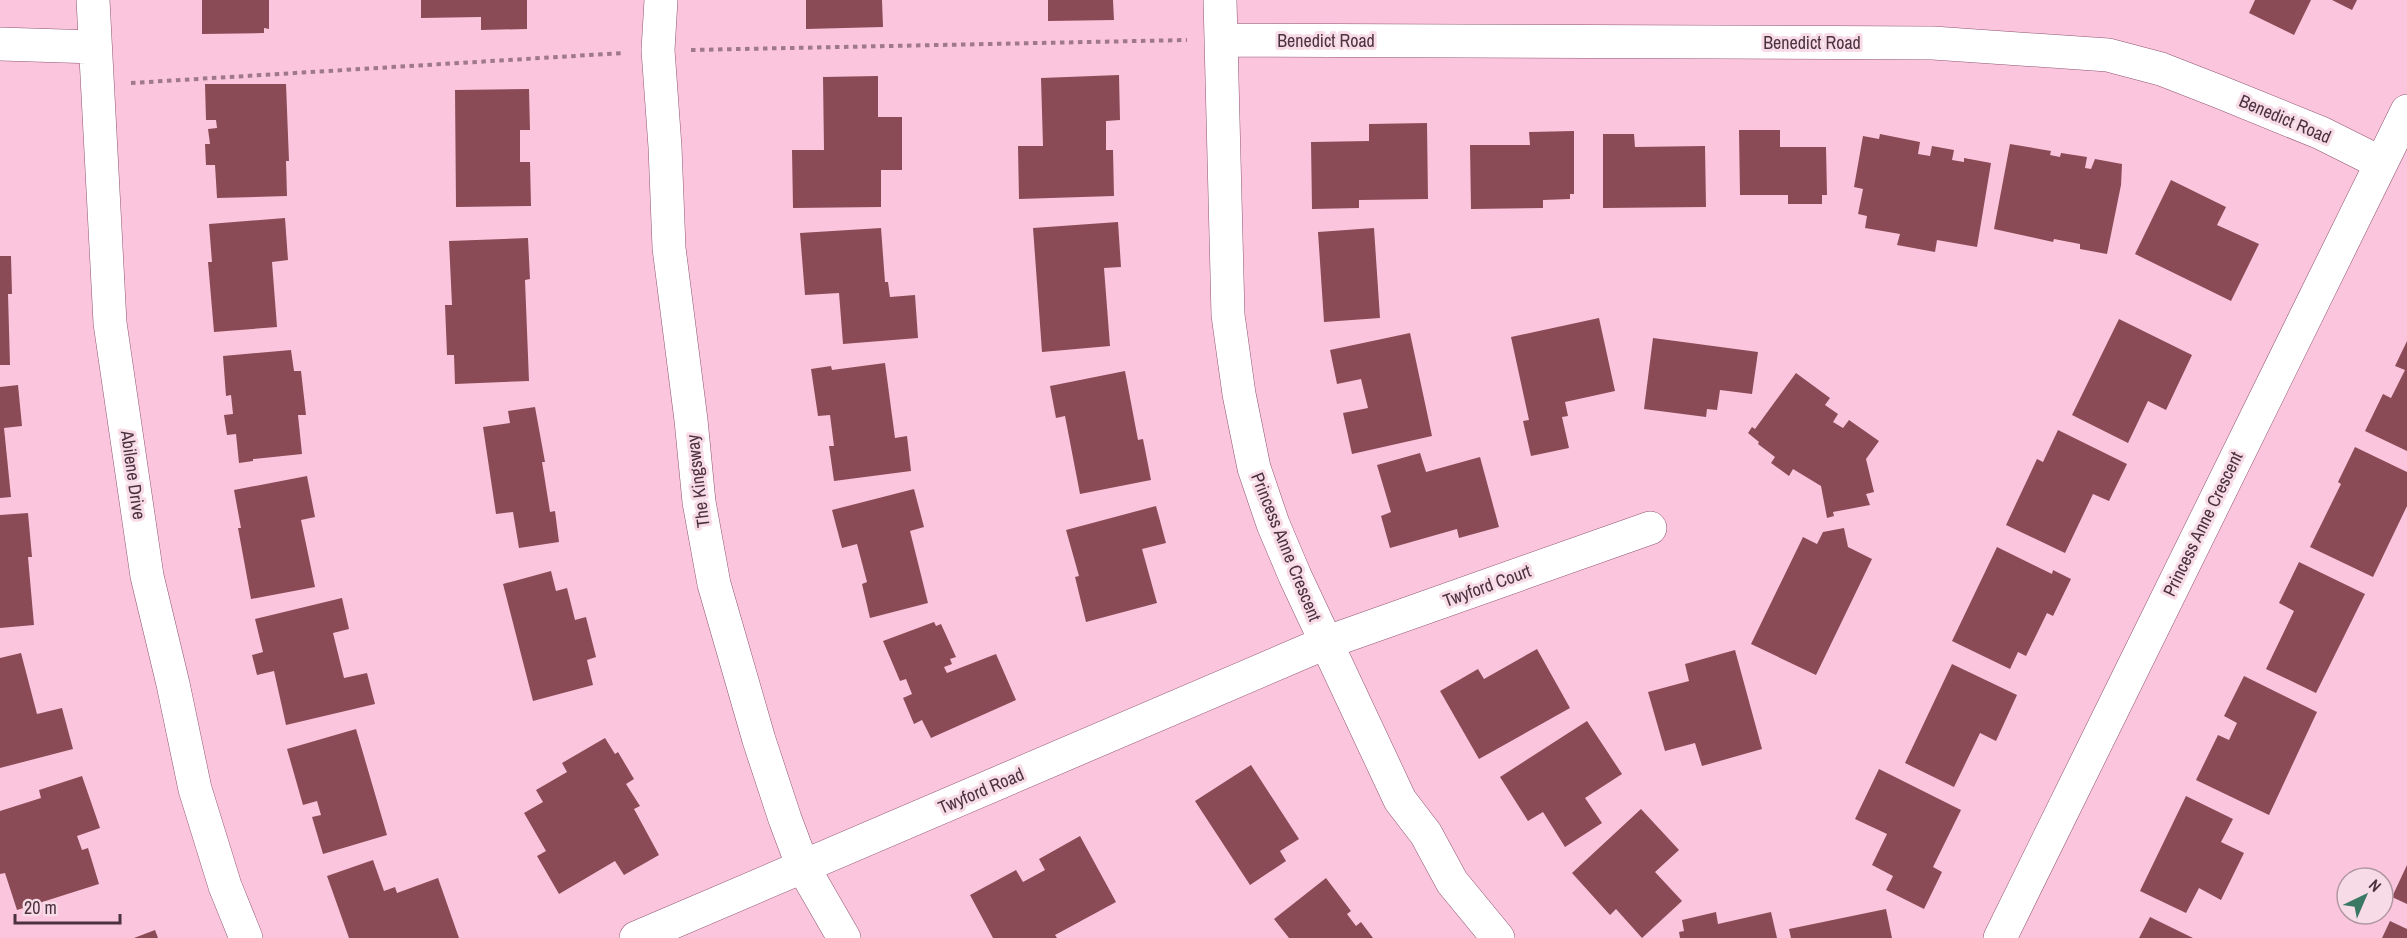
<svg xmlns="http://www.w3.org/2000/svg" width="2407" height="938" font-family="'Archivo Narrow',sans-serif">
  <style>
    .building { fill: #8a4b56 }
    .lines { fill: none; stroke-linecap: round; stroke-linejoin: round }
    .minor-casing { stroke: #8f5571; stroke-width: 34 }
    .path { stroke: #9f7889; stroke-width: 4; stroke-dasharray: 4.5 4.5; stroke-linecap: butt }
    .minor { stroke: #fff; stroke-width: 33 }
    .labels { text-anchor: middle; stroke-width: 6; stroke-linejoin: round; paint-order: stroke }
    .street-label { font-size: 18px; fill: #4c313e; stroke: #f7dce7 }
  </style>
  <rect width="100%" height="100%" fill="#fbc6dd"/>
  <path class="building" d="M202 0H269V29L264 28V33L202 34Z
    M421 0H527V29L481 30V17L421 18Z
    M806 0H882L883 27 806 29Z
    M1048 0H1113L1114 20 1048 21Z
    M2255 0H2311L2294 35 2249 13Z
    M2332 0H2357L2352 10Z
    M1119 75 1120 120 1106 121V150H1113L1114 196 1019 199 1018 146H1043L1041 78Z
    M878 76V117H902V170H881V207L793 208 792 150H824L823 77Z
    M205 84H286L289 161H286L287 196 217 198 215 165H206L205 144H210L208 129 217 128 216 120H206Z
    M529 89 530 130H520V162H530L531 206 456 207 455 90Z
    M1427 123 1428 199 1359 200V208L1312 209 1311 142 1369 141V124Z
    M1739 130H1780V147H1826L1827 195H1822V204H1788V195H1740Z
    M1574 131V194H1570V199L1543 200V208L1471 209 1470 145H1530L1529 132Z
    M1603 134H1634L1635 147 1705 146 1706 207 1603 208Z
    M1880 134 1920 142 1918 154 1930 156 1932 146 1954 150 1952 160 1964 162V158L1991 163 1977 247 1937 240 1935 252 1897 245 1900 234 1865 228 1867 216 1858 214 1863 189 1854 187 1863 136 1879 139Z
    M2010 144 2051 151 2050 155 2060 157 2061 153 2087 157 2085 168 2091 169 2095 159 2122 164 2121 185 2107 254 2080 249V244L2054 239 2053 242 1994 229Z
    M2171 180 2226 207 2217 225 2259 244 2231 301 2135 254Z
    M285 218 288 260 272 262 277 327 214 332 208 262H212L209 224Z
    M1118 222 1121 267 1104 268 1110 346 1042 352 1033 228Z
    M881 228 885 282H888L890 297 915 295 918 338 843 344 839 293 805 295 800 233Z
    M1374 228 1380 318 1324 322 1318 232Z
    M528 238 530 279 525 280 529 381 455 384 454 355H447L445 305H452L449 241Z
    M0 256H11L12 294H8L10 365H0Z
    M1599 318 1615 391 1565 402 1568 416 1562 417 1569 448 1531 456 1523 421 1529 420 1511 337Z
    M2119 319 2192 355 2166 410 2148 401 2128 443 2072 415Z
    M1410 333 1432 436 1352 454 1343 413 1368 408 1361 379 1337 384 1330 350Z
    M1653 338 1758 352 1752 394 1720 390 1717 410 1707 409 1706 417 1644 409Z
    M2407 341V451L2365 431 2383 394 2391 398 2405 370 2395 366Z
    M291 350 294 371H301L306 415H298L302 454 253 459V461L239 463 236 434 227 435 224 415 233 414 231 395 226 396 223 356Z
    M885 363 895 438 907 436 911 471 834 481 829 446H834L830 415 818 416 811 369 831 366 832 370Z
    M1125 371 1138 440 1143 439 1151 480 1080 494 1065 416 1056 418 1050 386Z
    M1796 373 1830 398 1825 405 1838 414 1833 422 1843 428 1849 420 1879 441 1866 459 1874 492 1866 494 1870 505 1833 512 1834 516 1827 518 1821 486 1793 469 1789 476 1771 463 1775 457 1758 444 1759 442 1748 433 1752 427 1755 429Z
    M18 385 22 426 4 428 11 497 0 498V387Z
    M535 407 545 462H542L550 512 555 511 559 542 519 548 513 512 496 514 483 427 510 423 508 411Z
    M2058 430 2127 464 2109 501 2093 494 2065 553 2006 525 2037 459 2043 462Z
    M2355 447 2407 472V506L2373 577 2310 547 2341 484 2338 482Z
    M1420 453 1426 472 1480 457 1499 527 1459 538 1457 529 1390 548 1381 516 1391 512 1377 465Z
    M307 476 315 517 301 520 315 587 251 599 238 528H241L234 490Z
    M914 489 924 527 910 531 928 603 870 618 862 584 867 582 857 544 842 548 832 510Z
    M1156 506 1166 543 1142 549 1157 603 1086 622 1075 577 1079 576 1066 530Z
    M28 513 32 557H28L34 625 0 628V515Z
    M1844 528 1848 547 1872 559 1816 675 1751 644 1803 537 1817 544 1823 532Z
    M1997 547 2052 574 2053 570 2071 579 2053 616 2047 613 2026 656 2018 652 2010 669 1952 641Z
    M2299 562 2365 594 2316 693 2266 669 2294 611 2279 603Z
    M551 571 556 591 567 588 575 620 586 617 596 657 587 660 593 685 533 701 503 584Z
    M342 598 349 629 333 633 344 678 367 673 375 704 286 725 274 671 257 675 252 655 263 652 255 619Z
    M934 622 936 626 941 624 956 657 950 659 952 664 944 667 947 673 996 654 1016 700 931 738 922 720 914 724 903 698 912 694 906 679 900 681 883 641Z
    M1537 649 1570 708 1479 759 1440 691 1478 669 1484 679Z
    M1735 650 1762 749 1702 766 1695 743 1665 751 1648 692 1689 681 1685 664Z
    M21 653 37 714 62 708 73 749 0 768V658Z
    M1952 664 2017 695 1996 741 1980 733 1954 787 1905 763Z
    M2244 676 2317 712 2269 815 2196 780 2218 735 2229 740 2237 723 2224 716Z
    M1587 721 1622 774 1585 798 1602 823 1565 847 1543 812 1528 821 1500 777Z
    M356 729 387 835 323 854 312 817 321 815 317 801 303 805 287 749Z
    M605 738 615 754 618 752 634 779 626 784 640 806 634 809 659 855 624 875 615 861 559 894 537 856 546 851 524 813 543 802 536 790 567 772 562 763Z
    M1251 765 1299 839 1280 851 1286 861 1250 885 1195 801Z
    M1879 769 1961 810 1933 867 1942 872 1924 909 1886 890 1893 876 1872 865 1887 834 1855 819Z
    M82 776 100 828 77 836 82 850 88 848 99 884 17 910 5 873 0 874V811L41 798 39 790Z
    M2186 796 2233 819 2221 842 2244 853 2221 900 2199 888 2186 913 2140 891Z
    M1641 809 1679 850 1655 872 1682 901 1642 938 1616 909 1610 915 1572 873Z
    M1080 836 1116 902 1055 935 1057 938H993L970 895 1016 870 1023 882 1045 870 1039 859Z
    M373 860 384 891 395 887 397 893 438 878 459 938H349L327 876Z
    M2407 865V904L2392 897Z
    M1326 878 1351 911 1347 914 1356 926 1361 922 1373 938H1289L1274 919Z
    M1886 909 1892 938H1791L1789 929Z
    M1716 912 1718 924 1771 912 1777 938H1680L1679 932 1684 931 1682 920Z
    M2150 917 2193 938H2139Z
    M2390 921 2407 929V938H2382Z
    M155 930 158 938H134Z"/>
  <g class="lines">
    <defs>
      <path id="minor" d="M93 0 110 323 147 576 173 684 195 789 225 886 246 938
        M661 0 658 50 665 147 669 248 691 420 699 502 714 584 759 740 785 819 803 867 844 938
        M1220 0 1228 315 1239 394 1254 468 1273 524 1295 576 1400 800 1426 834 1452 882 1498 938
        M1221 40 1933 43 2108 55 2161 69 2220 92 2321 133 2381 163
        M0 44 95 47
        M636 938 1325 643 1650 528
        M2000 938 2407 111"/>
    </defs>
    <use href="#minor" class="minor-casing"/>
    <path class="path" d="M691 50 1187 40
      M131 83 623 53"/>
    <use href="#minor" class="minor"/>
  </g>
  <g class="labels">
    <g class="street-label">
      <text x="1326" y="47">Benedict Road</text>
      <text x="1812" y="49">Benedict Road</text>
      <text transform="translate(2285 119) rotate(23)" y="6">Benedict Road</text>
      <text transform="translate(133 475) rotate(82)" y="6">Abilene Drive</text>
      <text transform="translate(698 481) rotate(-97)" y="6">The Kingsway</text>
      <text transform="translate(2203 524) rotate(-64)" y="6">Princess Anne Crescent</text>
      <text transform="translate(1286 547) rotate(68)" y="6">Princess Anne Crescent</text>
      <text transform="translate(1487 586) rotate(-20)" y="6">Twyford Court</text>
      <text transform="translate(981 791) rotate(-23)" y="6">Twyford Road</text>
    </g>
  </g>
  <g transform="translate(2365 896) rotate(44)"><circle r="28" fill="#f7dce7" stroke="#b398a3" stroke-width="1.5"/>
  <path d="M0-4.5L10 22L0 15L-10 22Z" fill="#3a7864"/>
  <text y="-9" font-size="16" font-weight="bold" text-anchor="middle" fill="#4c313e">N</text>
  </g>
  <path d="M15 914v9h105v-9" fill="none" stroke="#4c313e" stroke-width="3"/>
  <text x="24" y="914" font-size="18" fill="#4c313e" stroke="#f7dce7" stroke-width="4.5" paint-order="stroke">20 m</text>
</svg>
